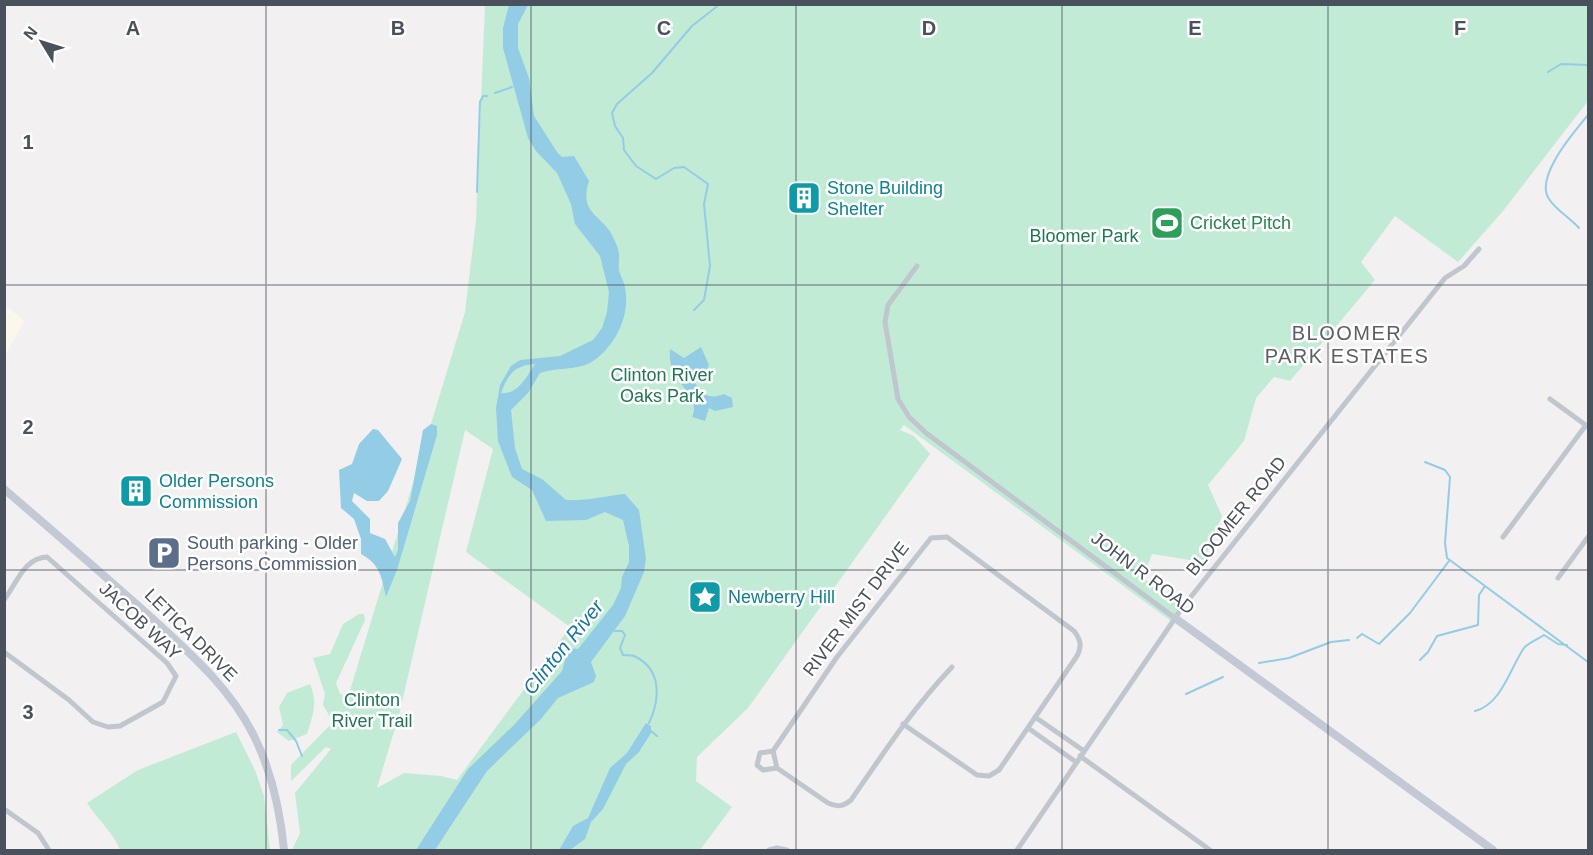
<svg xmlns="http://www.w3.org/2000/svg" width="1593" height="855" font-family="Arial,sans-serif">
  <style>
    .commercial { fill: #fbf8eb }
    .green { fill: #c2ebd6; fill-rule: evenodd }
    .water { fill: #93cce5; fill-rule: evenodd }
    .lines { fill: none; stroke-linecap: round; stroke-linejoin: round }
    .stream { stroke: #93cce5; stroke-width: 2 }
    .street { stroke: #bfc6cd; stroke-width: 5 }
    .secondary { stroke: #c2c9d5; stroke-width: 8 }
    .grid { fill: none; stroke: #49515c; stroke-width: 1.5; stroke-opacity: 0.55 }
    .labels { text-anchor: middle; stroke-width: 5; stroke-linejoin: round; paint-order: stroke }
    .culture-label { font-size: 18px; fill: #0d838f; stroke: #fff; text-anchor: start }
    .leisure-label { font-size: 18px; fill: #27864d; stroke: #fff; text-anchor: start }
    .park-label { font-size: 18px; fill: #1f7754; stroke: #fff }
    .street-label { font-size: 18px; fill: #49515c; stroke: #fff }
    .service-label { font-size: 18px; fill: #4e5e75; stroke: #fff; text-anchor: start }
    .neighbourhood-label { font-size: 20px; letter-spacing: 1.5px; fill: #5d5f64; stroke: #fff }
    .water-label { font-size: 20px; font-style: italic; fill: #19769f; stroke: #fff }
    .grid-label { font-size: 20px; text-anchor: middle; font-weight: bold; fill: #49515c; stroke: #fff; stroke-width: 5; stroke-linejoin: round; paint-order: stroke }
  </style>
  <rect width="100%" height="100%" fill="#f2f0f0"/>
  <path class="commercial" d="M5 305 24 321 5 356Z"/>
  <path class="green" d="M485 5H1588V101L1503 211 1458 262 1395 216 1361 262 1375 280 1290 381 1274 377 1256 398 1244 441 1208 485 1222 516 1203 562 1152 554 1143 578 1182 606 1171 621 904 425 900 430 914 436 930 454 748 708 697 757 696 781 732 807 700 850H292L300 833 295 793 331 749 326 747 291 781V765L333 722 323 705 325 694 313 658 330 654 343 624 359 614H364L365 620 336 683 340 694 348 697 465 312 476 220ZM465 430 493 449 466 552 570 627 457 780 441 776 404 773 377 788 399 715Z
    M310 684C318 703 313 715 307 734L289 741 277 732 283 725 279 707 287 693Z
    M236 732 255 770 264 796 270 850H120C113 832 98 820 87 803L138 770Z"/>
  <path class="water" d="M509 5H528L518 24V48L529 78 534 116 557 152 562 157 574 156 589 181C578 216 604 214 614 239 622 256 618 255 619 270 620 276 624 281 625 287 631 315 615 348 590 363 574 371 556 367 540 373L528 393 511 410 515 448 522 469 542 479 566 500C587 501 605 496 625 494L639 510 646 559 644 572 625 616 591 662 596 676 594 682 558 698 541 719 487 771 435 850H416L468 769 514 725 562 671 568 648 578 649 613 605 621 588 622 577 629 562V546L623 520 605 512 586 520 546 521 532 490 512 477 498 441 496 408 500 385 511 366 520 360 560 356 593 340 602 328 607 312 609 292 600 256 575 224 571 204 557 173 536 151 528 138 503 48V28ZM535 364C527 376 518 395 501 393 508 374 515 365 535 364Z
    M701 347 709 365 705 374 692 371C695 389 705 402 724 394L732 398 733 407 715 411 709 408 705 421 692 417C703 393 666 384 670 349L684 358Z
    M431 424 437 426V435L397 570 386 597C382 578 380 564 361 554V539L354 519 341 508 339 470 352 464 359 444 373 429 378 430 402 459 388 491 379 501H367L354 493 352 501 370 519V533L385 539 395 557 398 550V523L410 501 423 430Z
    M646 723 651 726V733L639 752 626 764 603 809 591 822 585 839 570 850H559L573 826 588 818 610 768 627 753Z"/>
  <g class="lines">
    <path class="stream" d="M1548 72 1561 64 1588 65
      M495 93 512 87
      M477 192 480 102 483 96H487
      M1579 228C1570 218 1556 210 1549 199 1534 177 1575 131 1588 115
      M694 310 704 300 710 266 704 204 708 184 684 167 674 168 656 179 636 166 624 150 623 138 615 126 612 113 617 104 652 73 692 26 720 4
      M1425 462 1445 470 1450 477 1445 543 1447 558 1588 662
      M615 631H622L625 635 620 648 623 655C627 656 632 654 636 657 662 670 660 700 649 723
      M1357 638 1362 634 1379 644 1410 613 1449 561
      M1420 660 1428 652 1437 636 1478 625 1479 595 1485 586
      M1259 663 1289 658 1331 642 1349 640
      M1186 694 1223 677
      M1475 711C1502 704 1510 668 1524 648 1528 643 1538 639 1544 635L1558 644 1567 645
      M279 730H287L296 741 302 756
      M651 731 657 736"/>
    <path class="street" d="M917 266 888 305 885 322 898 399 909 417 926 433 1175 618
      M1550 399 1587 426
      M1503 537 1586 425
      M1558 578 1588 537
      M4 600C17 583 24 558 47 557L167 663 176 676 163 702 120 726 108 727 93 722 69 700 4 652
      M1035 717 1084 751
      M903 724 977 775 989 776 999 770 1077 656C1082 646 1081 640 1074 631L947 537 931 538 837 657 773 751 777 768 828 803C837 807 843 807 851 800 883 754 913 708 952 667
      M1028 728 1076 762
      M773 751 760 753 757 765 763 770 777 768
      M1080 756 1210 850
      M4 809 38 833 49 850
      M769 850 777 848 787 850
      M1017 850 1182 608 1445 278 1464 266 1479 249"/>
    <path class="secondary" d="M4 489C54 532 104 575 153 619 192 655 230 688 254 736 272 772 280 810 284 850
      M1175 618 1493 850"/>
  </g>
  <path class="grid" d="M266 4V850M531 4V850M796 4V850M1062 4V850M1328 4V850M4 285H1588M4 570H1588"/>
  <defs>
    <symbol id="building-square" viewBox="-11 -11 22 22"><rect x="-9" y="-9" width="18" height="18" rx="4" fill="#0f9aa8" stroke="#fff"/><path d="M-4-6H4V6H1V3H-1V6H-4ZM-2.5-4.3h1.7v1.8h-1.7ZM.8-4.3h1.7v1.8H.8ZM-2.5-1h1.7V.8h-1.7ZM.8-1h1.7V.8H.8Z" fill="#fff"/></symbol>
    <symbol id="stadium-square" viewBox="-11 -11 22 22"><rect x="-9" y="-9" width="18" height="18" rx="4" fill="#2e9e5b" stroke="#fff"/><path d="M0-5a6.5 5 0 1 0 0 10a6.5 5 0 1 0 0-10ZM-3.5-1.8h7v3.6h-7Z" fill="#fff"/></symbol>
    <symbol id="parking-square" viewBox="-11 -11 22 22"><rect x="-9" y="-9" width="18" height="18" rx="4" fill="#5c6f8a" stroke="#fff"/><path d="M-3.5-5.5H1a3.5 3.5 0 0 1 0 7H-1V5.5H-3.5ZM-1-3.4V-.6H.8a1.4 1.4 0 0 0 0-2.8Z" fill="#fff"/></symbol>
    <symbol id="sight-square" viewBox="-11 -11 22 22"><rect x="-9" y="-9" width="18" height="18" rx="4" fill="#0f9aa8" stroke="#fff"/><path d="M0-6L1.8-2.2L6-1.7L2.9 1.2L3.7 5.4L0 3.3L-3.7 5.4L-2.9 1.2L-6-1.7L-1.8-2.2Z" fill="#fff"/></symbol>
  </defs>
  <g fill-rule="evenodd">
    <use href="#building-square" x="785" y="179" width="38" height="38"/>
    <use href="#stadium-square" x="1148" y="204" width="38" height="38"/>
    <use href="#building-square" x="117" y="472" width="38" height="38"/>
    <use href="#parking-square" x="145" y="534" width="38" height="38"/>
    <use href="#sight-square" x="686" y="578" width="38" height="38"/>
  </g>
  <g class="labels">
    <g class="culture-label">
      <text x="827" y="194">Stone Building<tspan x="827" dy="21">Shelter</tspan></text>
      <text x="159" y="487">Older Persons<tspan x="159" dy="21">Commission</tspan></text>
      <text x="728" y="603">Newberry Hill</text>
    </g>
    <g class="leisure-label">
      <text x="1190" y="229">Cricket Pitch</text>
    </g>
    <g class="park-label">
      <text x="1084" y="242">Bloomer Park</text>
      <text x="662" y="381">Clinton River<tspan x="662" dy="21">Oaks Park</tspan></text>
      <text x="372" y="706">Clinton<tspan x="372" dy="21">River Trail</tspan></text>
    </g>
    <g class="street-label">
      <text transform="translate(1236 516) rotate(-51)" y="6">BLOOMER ROAD</text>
      <text transform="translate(1143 573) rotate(37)" y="6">JOHN R ROAD</text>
      <text transform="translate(856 609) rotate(-53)" y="6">RIVER MIST DRIVE</text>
      <text transform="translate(140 621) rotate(43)" y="6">JACOB WAY</text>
      <text transform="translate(191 635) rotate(45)" y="6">LETICA DRIVE</text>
    </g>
    <g class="service-label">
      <text x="187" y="549">South parking - Older<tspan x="187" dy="21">Persons Commission</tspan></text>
    </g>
    <g class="neighbourhood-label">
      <text x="1347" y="340">BLOOMER<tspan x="1347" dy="23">PARK ESTATES</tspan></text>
    </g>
    <g class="water-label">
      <text transform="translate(563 647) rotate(-51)" y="7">Clinton River</text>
    </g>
  </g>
  <g class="grid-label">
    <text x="133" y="35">A</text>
    <text x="398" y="35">B</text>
    <text x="664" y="35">C</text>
    <text x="929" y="35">D</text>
    <text x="1195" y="35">E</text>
    <text x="1460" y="35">F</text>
    <text x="28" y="149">1</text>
    <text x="28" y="434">2</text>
    <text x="28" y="719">3</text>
  </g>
  <rect width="1593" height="855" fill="none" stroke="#49515c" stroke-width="12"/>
  <g transform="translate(42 42) rotate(308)" stroke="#ffffff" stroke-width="4.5" paint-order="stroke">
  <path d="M0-4.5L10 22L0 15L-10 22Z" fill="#49515c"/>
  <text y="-9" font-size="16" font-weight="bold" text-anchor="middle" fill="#49515c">N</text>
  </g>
</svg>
